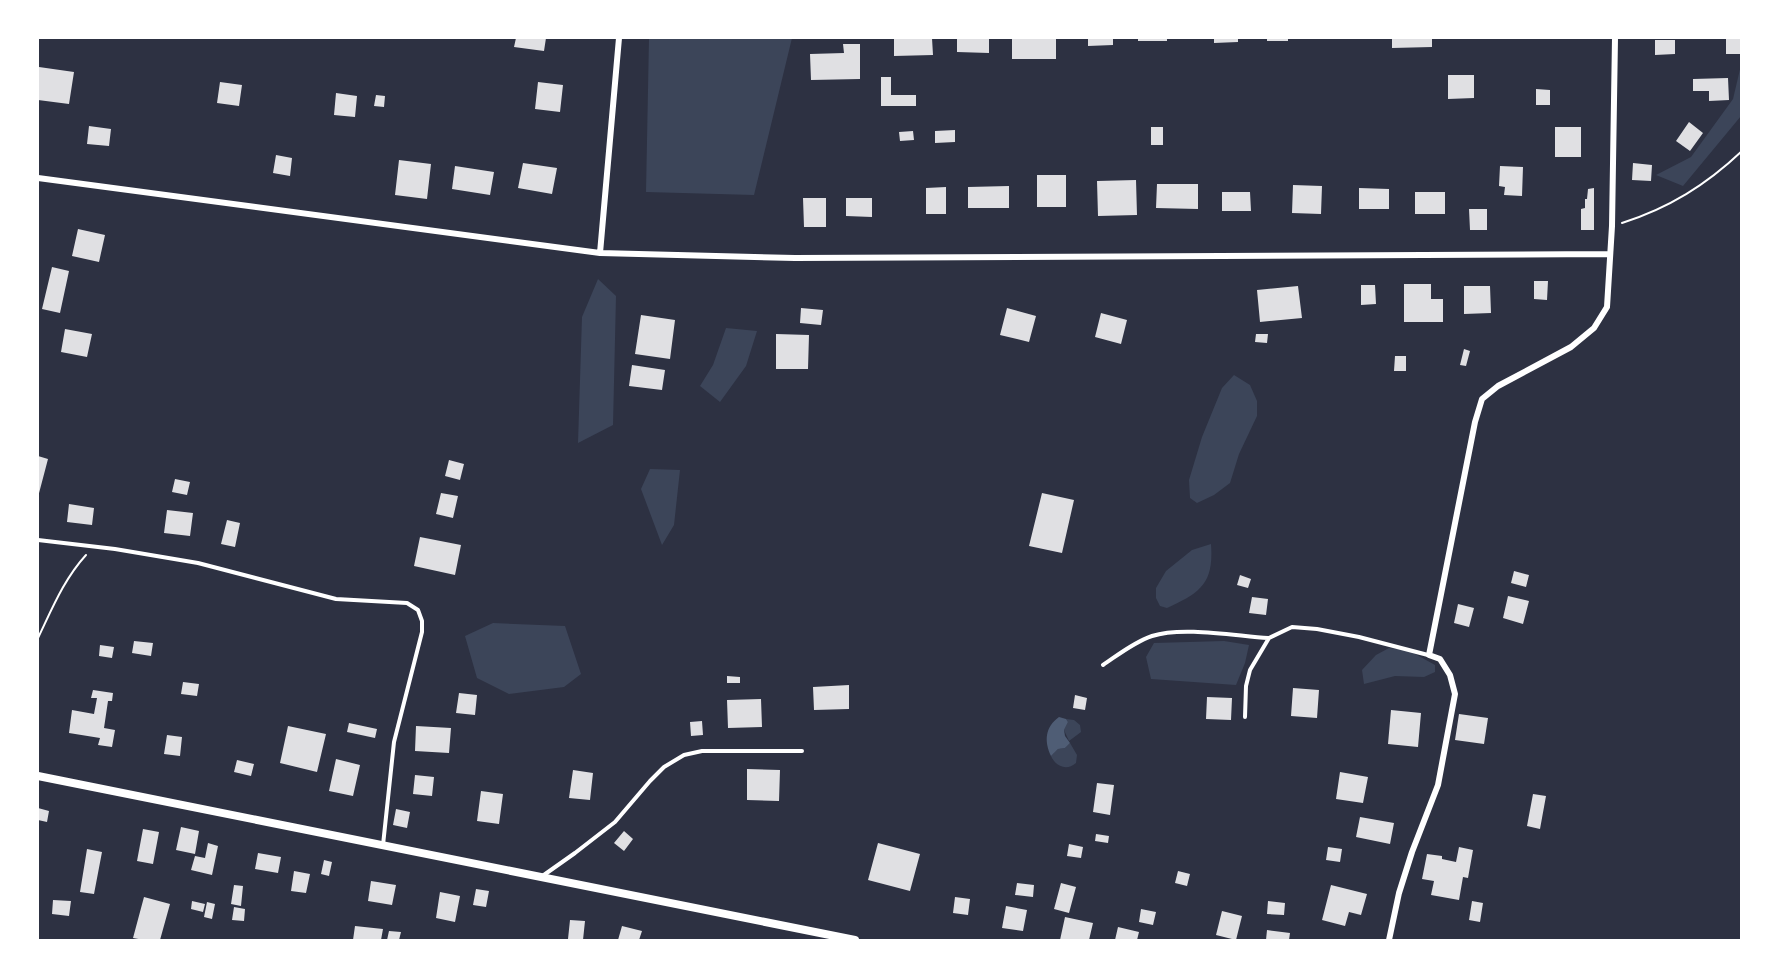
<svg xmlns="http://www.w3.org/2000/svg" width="1779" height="978" font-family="Helvetica,sans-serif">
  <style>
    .green { fill: #3c4559 }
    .water { fill: #4f5d75 }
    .building { fill: #e0e0e3 }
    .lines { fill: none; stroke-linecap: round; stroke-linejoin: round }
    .path { stroke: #fff; stroke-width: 2 }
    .service { stroke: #fff; stroke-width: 4 }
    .minor { stroke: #fff; stroke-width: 6 }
    .tertiary { stroke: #fff; stroke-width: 8 }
  </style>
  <rect width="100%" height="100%" fill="#2d3142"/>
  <path class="green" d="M649 38H792L754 195 646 192Z
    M1741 65V116L1683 186 1656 175 1691 157 1733 99Z
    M598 279 616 296 613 425 578 443 582 317Z
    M726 328 757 331 746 366 720 402 700 386 713 365Z
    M1234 375 1250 385 1257 401V416L1239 454 1230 483 1214 495 1197 503 1190 498 1189 480 1202 437 1222 388Z
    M650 469 680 470 674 525 662 545 641 489Z
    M1211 544C1214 584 1200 593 1167 608L1160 606 1156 598V588L1166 571 1192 550Z
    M493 623 565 626 581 674 564 687 509 694 477 678 465 636Z
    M1224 641 1249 645 1245 663 1236 685 1151 679 1146 657 1154 643Z
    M1389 648 1408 650 1435 665V672L1424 677 1395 676 1364 684 1362 670 1376 655Z
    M1066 719 1074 720 1080 725 1081 732 1069 741 1064 730 1068 722Z
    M1070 743 1077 755 1076 763C1067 771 1056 767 1051 756L1058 749 1065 748Z"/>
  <path class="water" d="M1059 717 1066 719 1068 722 1064 730 1065 736 1070 743 1065 748 1058 749 1051 756C1044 741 1045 727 1059 717Z"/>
  <path class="building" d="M516 38H546L544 51 514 47Z
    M894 38H932L933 55 894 56Z
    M957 38H989V53L957 52Z
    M1012 38H1056V59H1012Z
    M1088 38H1113V45L1088 46Z
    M1138 38H1167V41H1138Z
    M1214 38H1238V42L1214 43Z
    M1267 38H1288V41H1267Z
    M1392 38H1432V47L1392 48Z
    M1726 38H1742L1741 54H1726Z
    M1655 40H1675V54L1655 55Z
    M843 44H860V79L811 80 810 54 844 53Z
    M39 67 74 72 69 104 38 100Z
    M1448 75H1474V98L1448 99Z
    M881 77H891V95H916V106H881Z
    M1728 78 1729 100 1709 101V91H1693V79Z
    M220 82 242 85 239 106 217 103Z
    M538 82 563 85 560 112 535 109Z
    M1536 89 1550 90V105H1536Z
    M336 93 357 96 355 117 334 115Z
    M376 95 385 96 384 107 374 106Z
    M1689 122 1703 133 1690 151 1676 141Z
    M89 126 111 129 109 146 87 144Z
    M1151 127H1163V145H1151Z
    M1555 127H1581V157H1555Z
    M955 130V142L935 143V131Z
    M913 131 914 140 900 141 899 132Z
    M276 155 292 158 290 176 273 173Z
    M399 160 431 164 427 199 395 195Z
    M523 163 557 168 552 194 518 188Z
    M1633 163 1652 165 1651 181 1632 180Z
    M455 166 494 172 490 195 452 189Z
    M1500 166 1523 167 1522 196 1504 195 1505 187 1499 186Z
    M1037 175H1066V207H1037Z
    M1136 180 1137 215 1098 216 1097 181Z
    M1157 184H1198V209L1156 208Z
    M1293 185 1322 186 1321 214 1292 213Z
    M1009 186V208H968V187Z
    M946 187V214H926V188Z
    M1359 188 1389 189V209H1359Z
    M1594 188V230H1581V209L1585 208V199H1587L1588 189Z
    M1222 192H1250L1251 211H1222Z
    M1415 192H1445V214H1415Z
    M803 198H826V227H804Z
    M846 198H872V217L846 216Z
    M1469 209H1487V230H1470Z
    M78 229 105 235 99 262 72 256Z
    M52 267 69 271 60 313 42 309Z
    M1534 281H1548L1547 300 1534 299Z
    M1404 284H1431V299H1443V322H1404Z
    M1361 285H1375L1376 304 1361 305Z
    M1298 286 1302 318 1260 322 1257 290Z
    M1464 286H1490L1491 313 1464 314Z
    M801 308 823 310 821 325 800 323Z
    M1007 308 1036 316 1029 342 1000 335Z
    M1101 313 1127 320 1121 344 1095 337Z
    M641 315 675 320 670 359 635 354Z
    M65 329 92 334 87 357 61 352Z
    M776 334 809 335 808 369H776Z
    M1256 334H1268L1267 343 1255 342Z
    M1464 349 1470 351 1466 366 1460 365Z
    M1395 356H1406V371H1394Z
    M632 365 665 370 662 390 629 386Z
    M38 456 48 459 38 497Z
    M449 460 464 464 460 480 445 476Z
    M175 479 190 482 187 495 172 492Z
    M441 493 458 496 453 518 436 514Z
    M1042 493 1074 500 1062 553 1029 546Z
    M69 504 94 508 92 525 67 522Z
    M167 510 193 513 190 536 164 533Z
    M227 520 240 523 235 547 221 544Z
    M420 537 461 545 455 575 414 566Z
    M1514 571 1529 575 1526 587 1511 583Z
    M1240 575 1251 579 1248 588 1237 585Z
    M1508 596 1529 601 1523 624 1503 618Z
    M1252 597 1268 599 1266 615 1249 613Z
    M1458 604 1474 608 1469 627 1454 623Z
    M134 641 153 643 151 656 132 653Z
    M100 645 114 647 112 658 99 656Z
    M727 676 740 677V683H727Z
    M183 682 199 684 197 696 181 694Z
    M849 685V709L814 710 813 687Z
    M1293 688 1319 690 1317 718 1291 716Z
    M93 690 113 693 112 701H108L104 728 115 730 112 747 98 745 100 738 69 733 72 710 94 714 97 698H91Z
    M459 693 477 695 475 715 456 713Z
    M1075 695 1087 698 1085 710 1073 708Z
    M1207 697 1232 698 1231 720 1206 719Z
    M761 699 762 727 728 728 727 700Z
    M1391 710 1421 713 1418 747 1388 744Z
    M1459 714 1488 718 1484 744 1455 740Z
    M702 721 703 735 691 736 690 722Z
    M349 723 377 729 375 738 347 732Z
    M288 726 326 734 317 772 280 763Z
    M416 726 451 728 449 753 415 751Z
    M167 735 182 737 180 756 164 754Z
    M336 759 360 765 353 796 329 791Z
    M237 760 254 764 251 776 234 772Z
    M747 769 780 770 779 801 747 800Z
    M573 770 593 773 590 800 569 798Z
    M1340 772 1368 777 1363 803 1336 799Z
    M415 775 434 777 432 796 413 794Z
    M1097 783 1114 785 1110 815 1093 812Z
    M481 791 503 794 499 824 477 821Z
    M1533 794 1546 796 1540 829 1527 826Z
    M38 808 49 811 47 822 38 820Z
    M396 809 410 812 407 828 393 825Z
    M1360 817 1394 823 1390 844 1356 837Z
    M181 827 199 831 195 854 176 850Z
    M143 829 159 832 153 864 137 861Z
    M624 831 633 839 624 851 614 843Z
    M1096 834 1109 836 1108 843 1095 841Z
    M208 843 218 846 212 875 191 870 195 856 205 858Z
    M878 843 920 854 910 891 868 880Z
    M1069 844 1083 847 1081 858 1067 856Z
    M1328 847 1342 849 1340 862 1326 860Z
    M1459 847 1473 850 1468 878 1463 877 1459 900 1431 895 1434 881 1422 879 1427 854 1442 856V859L1456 862Z
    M87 849 102 852 94 894 80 892Z
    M258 853 281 857 278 873 255 869Z
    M324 860 332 862 329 876 321 874Z
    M294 871 310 874 306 893 291 891Z
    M1178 871 1190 874 1187 886 1175 883Z
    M371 881 396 885 392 905 368 901Z
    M1017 883 1034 885 1033 897 1015 895Z
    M1061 883 1076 887 1069 913 1054 909Z
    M234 885 243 886 241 906 231 904Z
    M1331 885 1367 894 1361 915 1349 912 1345 926 1322 920Z
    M476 889 489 891 486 907 473 905Z
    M440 892 460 896 455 922 436 918Z
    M144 897 170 904 160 940H144L133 938Z
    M955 897 970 899 968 915 953 913Z
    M53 900 71 901 69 916 52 914Z
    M192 901 205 904 203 912 191 909Z
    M1268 901 1285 903 1284 915 1267 914Z
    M1472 901 1483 903 1480 922 1469 920Z
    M207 902 215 904 212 919 204 917Z
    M1006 906 1027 910 1023 931 1002 928Z
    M234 907 245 909 244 921 232 920Z
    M1141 909 1156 912 1153 925 1139 922Z
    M1222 911 1242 916 1236 940 1216 935Z
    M1065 917 1093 923 1089 940H1060Z
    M570 920 585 921 583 940 568 939Z
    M355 926 383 929 381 940H353Z
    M622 926 642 931 639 940H618Z
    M1118 927 1139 932 1137 940H1115Z
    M1267 930 1290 933 1289 940H1266Z
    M389 931 401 932 399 940H387Z"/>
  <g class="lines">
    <path class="path" d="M1622 223C1669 208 1706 185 1742 151
      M38 638C52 609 64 579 86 555"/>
    <path class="service" d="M38 540 115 549 198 563 336 599 407 603 418 610 422 621V632L394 742 383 845
      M1103 665C1118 655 1134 642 1152 636 1182 626 1236 636 1268 638
      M1245 717 1246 686 1250 670 1269 638 1292 627 1317 629 1359 637 1428 655
      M541 877 575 853 615 822 650 781 664 767 684 755 702 751H802"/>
    <path class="minor" d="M38 178 600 253 795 258 1609 254
      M600 253 619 38
      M1389 940 1399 893 1412 852 1438 785 1455 694 1450 675 1440 659 1429 655 1475 422 1482 399 1498 386 1571 347 1594 328 1607 307 1612 226 1615 38"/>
    <path class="tertiary" d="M38 776 855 940"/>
  </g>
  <rect width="1779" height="978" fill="none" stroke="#ffffff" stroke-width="78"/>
</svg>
